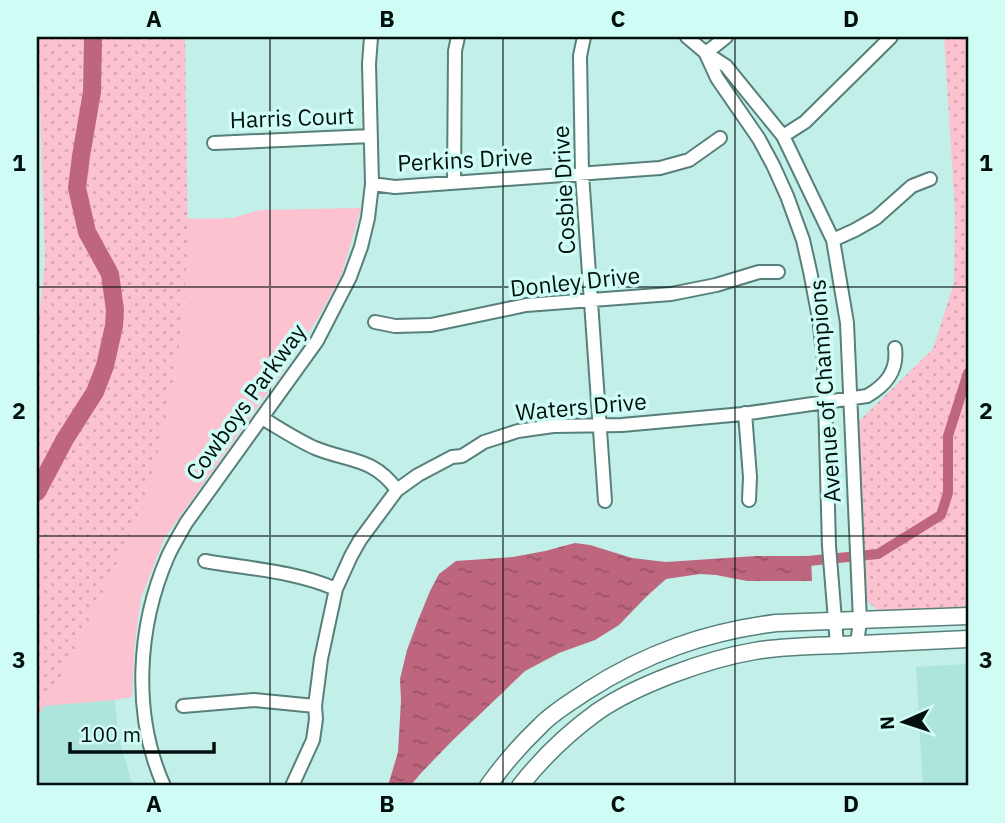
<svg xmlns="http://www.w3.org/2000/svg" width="1005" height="823" font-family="'IBM Plex Sans',sans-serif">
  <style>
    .built { fill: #ade4dc }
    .grass { fill: url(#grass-dots) }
    .park { fill: #fcc2cf }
    .water { fill: url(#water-ripples) }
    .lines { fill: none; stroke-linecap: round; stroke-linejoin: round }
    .canal { stroke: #bf667f; stroke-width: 10 }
    .river { stroke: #bf667f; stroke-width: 18 }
    .minor-casing { stroke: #57807a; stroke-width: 16 }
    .major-casing { stroke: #57807a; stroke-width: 19 }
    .minor { stroke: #fff; stroke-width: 12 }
    .major { stroke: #fff; stroke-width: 16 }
    .grid { fill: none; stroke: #010f0d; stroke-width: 2; stroke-opacity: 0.55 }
    .labels { text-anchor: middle; stroke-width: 7; stroke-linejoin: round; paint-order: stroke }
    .street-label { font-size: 23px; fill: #010f0d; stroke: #cffcf5 }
    .neatline { fill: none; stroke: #010f0d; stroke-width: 2.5 }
    .grid-label { font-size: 23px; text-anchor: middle; font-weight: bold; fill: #010f0d }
  </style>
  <defs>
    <pattern id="grass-dots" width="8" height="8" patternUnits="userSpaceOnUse" patternTransform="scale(1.75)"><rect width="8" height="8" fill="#fcc2cf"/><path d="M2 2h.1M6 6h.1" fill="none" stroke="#d6a6b1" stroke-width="1.8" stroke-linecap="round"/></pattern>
    <pattern id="water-ripples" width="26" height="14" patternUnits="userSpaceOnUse" patternTransform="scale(1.75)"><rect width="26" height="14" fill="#bf667f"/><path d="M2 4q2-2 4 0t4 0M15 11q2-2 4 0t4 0" fill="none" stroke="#995266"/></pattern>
  </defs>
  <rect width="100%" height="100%" fill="#c2efe8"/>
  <path class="built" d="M968 664V783L923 786 916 667Z
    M115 700 118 736 133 786H37V718L43 706Z"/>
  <path class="grass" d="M38 37H185L188 245 183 326 165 425 146 501 111 576 69 662 37 718V337L45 262Z
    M944 37H968V607L881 613 869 603 866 596 858 422 933 349 954 283 955 210Z"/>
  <path class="park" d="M361 208 342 274 318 318 286 367 164 539 141 598 135 641 132 697 115 700 43 706 69 662 111 576 146 501 165 425 183 326 188 245 187 219 233 218 260 210Z"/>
  <path class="water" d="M575 543 590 545 632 558 666 562 756 556H811L812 581H747L716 575 700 574 666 579 646 597 619 625 595 640 559 653 525 671 453 740 422 772 410 786H388L398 752 401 701 400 679 407 650 417 623 430 591 439 574 456 561 513 557 545 551Z"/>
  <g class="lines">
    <path class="canal" d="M798 562 878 554 941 515 948 493V436L968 373"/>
    <path class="river" d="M37 492 65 439 95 392 105 366 114 326 115 310 110 274 87 232 77 188 81 156 92 92 93 37"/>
    <defs>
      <path id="minor" d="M584 37 580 56 582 174 605 501
        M687 37 706 53 726 66 783 136 833 240 847 323 860 621 857 644
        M706 53 726 37
        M706 54 717 78 759 139 773 165 787 196 803 240 810 271 819 318 824 360 829 546 837 645
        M783 136 805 122 891 37
        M214 143 371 136
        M454 183 455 51 458 37
        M372 184 395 187 660 168 689 160 720 138
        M833 240 855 230 876 218 912 186 930 179
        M375 322 395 326 431 325 526 305 671 294 716 285 759 272H778
        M745 413 750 477 749 500
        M262 418C279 428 297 440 315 448 349 462 373 457 397 490
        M205 561C250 569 295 571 336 589
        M183 706 254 700 315 706
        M164 786C132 715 137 627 168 556 173 545 180 534 186 523L317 341 350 277 361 247 368 218 372 184 369 64 371 37
        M292 786 313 740 316 719 315 706 321 659 336 589 351 556 360 540 397 490 418 475 452 457 462 456 484 442 518 431 553 426 622 425 743 414 867 396C886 385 898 371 895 348"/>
      <path id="major" d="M488 786C503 765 521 744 540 726 553 712 571 702 587 691 646 653 706 632 776 623L968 616
        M520 786C542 758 568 733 597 712 636 685 707 659 755 651 783 646 812 646 840 645 883 643 926 641 968 639"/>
    </defs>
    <use href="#minor" class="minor-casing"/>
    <use href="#major" class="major-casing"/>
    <use href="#minor" class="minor"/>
    <use href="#major" class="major"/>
  </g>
  <path class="grid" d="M270 37V786M503 37V786M735 37V786M37 287H968M37 536H968"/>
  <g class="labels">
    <g class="street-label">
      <text transform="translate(292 118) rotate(-2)" y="8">Harris Court</text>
      <text transform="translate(465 160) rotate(-3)" y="8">Perkins Drive</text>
      <text transform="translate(564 190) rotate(-93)" y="8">Cosbie Drive</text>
      <text transform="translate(575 282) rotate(-6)" y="8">Donley Drive</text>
      <text transform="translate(825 391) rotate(-94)" y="8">Avenue of Champions</text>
      <text transform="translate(246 402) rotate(-54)" y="8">Cowboys Parkway</text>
      <text transform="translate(581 407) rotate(-5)" y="8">Waters Drive</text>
    </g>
  </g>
  <rect width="1005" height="823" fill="none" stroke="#cffcf5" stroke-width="77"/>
  <g transform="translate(904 722) rotate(267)" stroke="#cffcf5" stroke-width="5" paint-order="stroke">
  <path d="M0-5L12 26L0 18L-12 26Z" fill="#010f0d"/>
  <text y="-10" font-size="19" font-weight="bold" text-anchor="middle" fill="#010f0d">N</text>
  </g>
  <path d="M70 742v10h144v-10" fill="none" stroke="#010f0d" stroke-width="3.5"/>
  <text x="80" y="742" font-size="21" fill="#010f0d" stroke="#cffcf5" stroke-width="5" paint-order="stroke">100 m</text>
  <rect x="38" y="38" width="929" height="746" class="neatline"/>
  <g class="grid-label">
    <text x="154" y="27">A</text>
    <text x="387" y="27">B</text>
    <text x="618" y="27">C</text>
    <text x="851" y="27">D</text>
    <text x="19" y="171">1</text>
    <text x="986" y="171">1</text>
    <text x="19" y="419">2</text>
    <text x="986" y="419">2</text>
    <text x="19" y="668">3</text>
    <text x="986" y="668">3</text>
    <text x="154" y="812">A</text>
    <text x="387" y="812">B</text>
    <text x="618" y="812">C</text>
    <text x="851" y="812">D</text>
  </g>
</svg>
